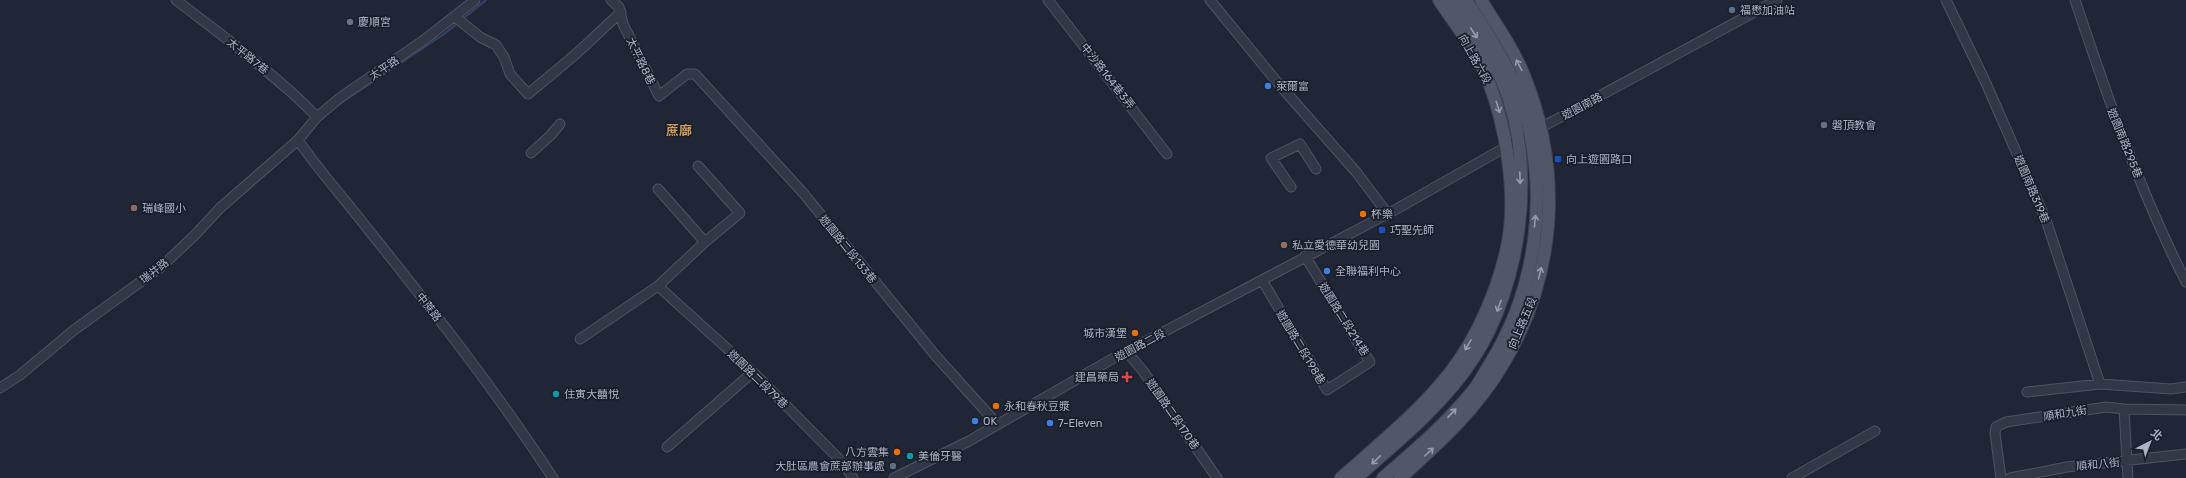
<svg xmlns="http://www.w3.org/2000/svg" width="2186" height="478" font-family="Rubik,'Noto Sans TC',sans-serif">
  <style>
    .lines { fill: none; stroke-linecap: round; stroke-linejoin: round }
    .stream { stroke: #333f5e; stroke-width: 2.5 }
    .minor-casing { stroke: #4d5362; stroke-width: 11 }
    .major-casing { stroke: #3c4250; stroke-width: 14 }
    .minor { stroke: #333847; stroke-width: 9 }
    .major { stroke: #515767; stroke-width: 12 }
    .oneway { stroke: #969bad }
    .service-dot { fill: #5c6f8a; stroke: #191e2b; stroke-width: 1.5 }
    .worship-dot { fill: #6b7280; stroke: #191e2b; stroke-width: 1.5 }
    .shop-dot { fill: #3f7fe0; stroke: #191e2b; stroke-width: 1.5 }
    .transit-dot { fill: #1a4fb4; stroke: #191e2b; stroke-width: 1.5 }
    .education-dot { fill: #8d6e63; stroke: #191e2b; stroke-width: 1.5 }
    .food-dot { fill: #e8710a; stroke: #191e2b; stroke-width: 1.5 }
    .health-dot { fill: #e0444e; stroke: #191e2b; stroke-width: 1.5 }
    .culture-dot { fill: #0f9aa8; stroke: #191e2b; stroke-width: 1.5 }
    .labels { text-anchor: middle; stroke-width: 3.5; stroke-linejoin: round; paint-order: stroke }
    .poi-label { font-size: 11px; fill: #adb2c4; stroke: #191e2b; text-anchor: start }
    .street-label { font-size: 11px; fill: #adb2c4; stroke: #191e2b }
    .quarter-label { font-size: 13px; font-weight: bold; fill: #d29f5a; stroke: #191e2b }
  </style>
  <rect width="100%" height="100%" fill="#202636"/>
  <g class="lines">
    <path class="stream" d="M227 45 283 91
      M336 106 444 34 486 0"/>
    <defs>
      <path id="minor" d="M176 0C224 37 274 73 317 117
        M611 0 619 7 623 24 659 96 687 74H695L804 194 935 355 998 425
        M1048 0 1167 154
        M1210 0 1277 82 1357 173 1387 213
        M1946 0 1985 81 2046 220 2100 384
        M2075 0C2107 96 2140 192 2186 282
        M454 16 480 37 496 45 504 57 510 74 528 94 576 54 621 12
        M298 140C319 171 344 198 367 228 432 309 496 391 553 478
        M531 153 551 135 560 124
        M1291 187 1271 158 1300 144 1316 169
        M658 189 705 242
        M1262 280 1327 390 1370 362 1305 256
        M658 286 753 372 842 462 853 478
        M580 339 658 286 705 242 740 213 698 166
        M1127 352 1143 371 1217 478
        M0 388 20 375 74 330 161 267 195 235 220 208 298 140 317 117 341 97 424 40 475 0
        M2027 392 2100 384 2171 389 2186 387
        M2124 409 2128 478
        M667 447 753 372
        M894 478 969 441 1112 359 1393 211 1520 139 1777 0
        M1792 478 1875 431
        M2001 478 1995 433 1996 427 2006 422 2106 407 2124 409 2186 410
        M2010 478 2067 467 2186 454"/>
      <path id="major" d="M1341 478C1378 445 1418 413 1449 374 1478 337 1499 288 1508 242 1517 194 1506 125 1488 80 1477 51 1456 26 1439 0
        M1356 478C1397 442 1443 405 1473 359 1521 286 1537 167 1504 85 1492 55 1470 27 1452 0
        M1383 478C1414 451 1446 424 1472 392 1479 384 1484 373 1490 364 1537 288 1549 195 1524 109 1512 69 1488 35 1466 0
        M1400 478C1438 444 1477 409 1503 364 1557 274 1563 170 1523 73 1513 47 1495 24 1481 0"/>
    </defs>
    <use href="#minor" class="minor-casing"/>
    <use href="#major" class="major-casing"/>
    <use href="#minor" class="minor"/>
    <use href="#major" class="major"/>
  </g>
  <defs><path id="oneway-shaft" d="M-6 0H5M1.5-3L5.5 0L1.5 3" fill="none" stroke-width="1.6" stroke-linecap="round" stroke-linejoin="round"/></defs>
  <g class="oneway">
    <use href="#oneway-shaft" transform="translate(1474 33) rotate(57)"/>
    <use href="#oneway-shaft" transform="translate(1519 65) rotate(-118)"/>
    <use href="#oneway-shaft" transform="translate(1498 107) rotate(72)"/>
    <use href="#oneway-shaft" transform="translate(1520 178) rotate(88)"/>
    <use href="#oneway-shaft" transform="translate(1535 221) rotate(-85)"/>
    <use href="#oneway-shaft" transform="translate(1540 273) rotate(-76)"/>
    <use href="#oneway-shaft" transform="translate(1499 306) rotate(110)"/>
    <use href="#oneway-shaft" transform="translate(1468 345) rotate(120)"/>
    <use href="#oneway-shaft" transform="translate(1452 413) rotate(-47)"/>
    <use href="#oneway-shaft" transform="translate(1429 452) rotate(-42)"/>
    <use href="#oneway-shaft" transform="translate(1376 460) rotate(137)"/>
  </g>
  <g class="service-dot">
    <circle cx="1732" cy="10" r="4"/>
    <circle cx="893" cy="466" r="4"/>
  </g>
  <g class="worship-dot">
    <circle cx="350" cy="22" r="4"/>
    <circle cx="1824" cy="125" r="4"/>
  </g>
  <g class="shop-dot">
    <circle cx="1268" cy="86" r="4"/>
    <circle cx="1327" cy="271" r="4"/>
    <circle cx="975" cy="421" r="4"/>
    <circle cx="1050" cy="423" r="4"/>
  </g>
  <g class="transit-dot">
    <rect x="1554" y="155" width="8" height="8" rx="2"/>
    <rect x="1378" y="226" width="8" height="8" rx="2"/>
  </g>
  <g class="education-dot">
    <circle cx="134" cy="208" r="4"/>
    <circle cx="1284" cy="245" r="4"/>
  </g>
  <g class="food-dot">
    <circle cx="1363" cy="214" r="4"/>
    <circle cx="1135" cy="333" r="4"/>
    <circle cx="996" cy="406" r="4"/>
    <circle cx="897" cy="452" r="4"/>
  </g>
  <path class="health-dot" d="M1125 371h4v4h4v4h-4v4h-4v-4h-4v-4h4z"/>
  <g class="culture-dot">
    <circle cx="556" cy="394" r="4"/>
    <circle cx="910" cy="456" r="4"/>
  </g>
  <g class="labels">
    <g class="poi-label">
      <text x="1740" y="14">福懋加油站</text>
      <text x="358" y="26">慶順宮</text>
      <text x="1276" y="90">萊爾富</text>
      <text x="1832" y="129">磐頂教會</text>
      <text x="1566" y="163">向上遊園路口</text>
      <text x="142" y="212">瑞峰國小</text>
      <text x="1371" y="218">杯樂</text>
      <text x="1390" y="234">巧聖先師</text>
      <text x="1292" y="249">私立愛德華幼兒園</text>
      <text x="1335" y="275">全聯福利中心</text>
      <text x="1127" y="337" text-anchor="end">城市漢堡</text>
      <text x="1119" y="381" text-anchor="end">建昌藥局</text>
      <text x="564" y="398">住寅大囍悅</text>
      <text x="1004" y="410">永和春秋豆漿</text>
      <text x="983" y="425">OK</text>
      <text x="1058" y="427">7-Eleven</text>
      <text x="889" y="456" text-anchor="end">八方雲集</text>
      <text x="918" y="460">美倫牙醫</text>
      <text x="885" y="470" text-anchor="end">大肚區農會蔗部辦事處</text>
    </g>
    <g class="street-label">
      <text transform="translate(248 56) rotate(39)" y="4">太平路7巷</text>
      <text transform="translate(1475 59) rotate(61)" y="4">向上路六段</text>
      <text transform="translate(641 61) rotate(64)" y="4">太平路8巷</text>
      <text transform="translate(384 68) rotate(-34)" y="4">太平路</text>
      <text transform="translate(1108 76) rotate(52)" y="4">中沙路164巷3弄</text>
      <text transform="translate(1582 106) rotate(-28)" y="4">遊園南路</text>
      <text transform="translate(2125 143) rotate(68)" y="4">遊園南路295巷</text>
      <text transform="translate(2032 189) rotate(67)" y="4">遊園南路319巷</text>
      <text transform="translate(848 249) rotate(51)" y="4">遊園路二段133巷</text>
      <text transform="translate(154 271) rotate(-38)" y="4">瑞井路</text>
      <text transform="translate(429 307) rotate(52)" y="4">中蔗路</text>
      <text transform="translate(1344 319) rotate(58)" y="4">遊園路二段214巷</text>
      <text transform="translate(1522 323) rotate(-67)" y="4">向上路五段</text>
      <text transform="translate(1140 345) rotate(-28)" y="4">遊園路二段</text>
      <text transform="translate(1301 347) rotate(59)" y="4">遊園路二段198巷</text>
      <text transform="translate(758 379) rotate(44)" y="4">遊園路二段79巷</text>
      <text transform="translate(2065 413) rotate(-9)" y="4">順和九街</text>
      <text transform="translate(1173 414) rotate(55)" y="4">遊園路二段170巷</text>
      <text transform="translate(2098 464) rotate(-5)" y="4">順和八街</text>
    </g>
    <g class="quarter-label">
      <text x="679" y="135">蔗廍</text>
    </g>
  </g>
  <g transform="translate(2150 442) rotate(42)" stroke="#191e2b" stroke-width="3" paint-order="stroke">
  <path d="M0-3L7 15L0 10L-7 15Z" fill="#adb2c4"/>
  <text y="-6" font-size="11" font-weight="bold" text-anchor="middle" fill="#adb2c4">北</text>
  </g>
</svg>
